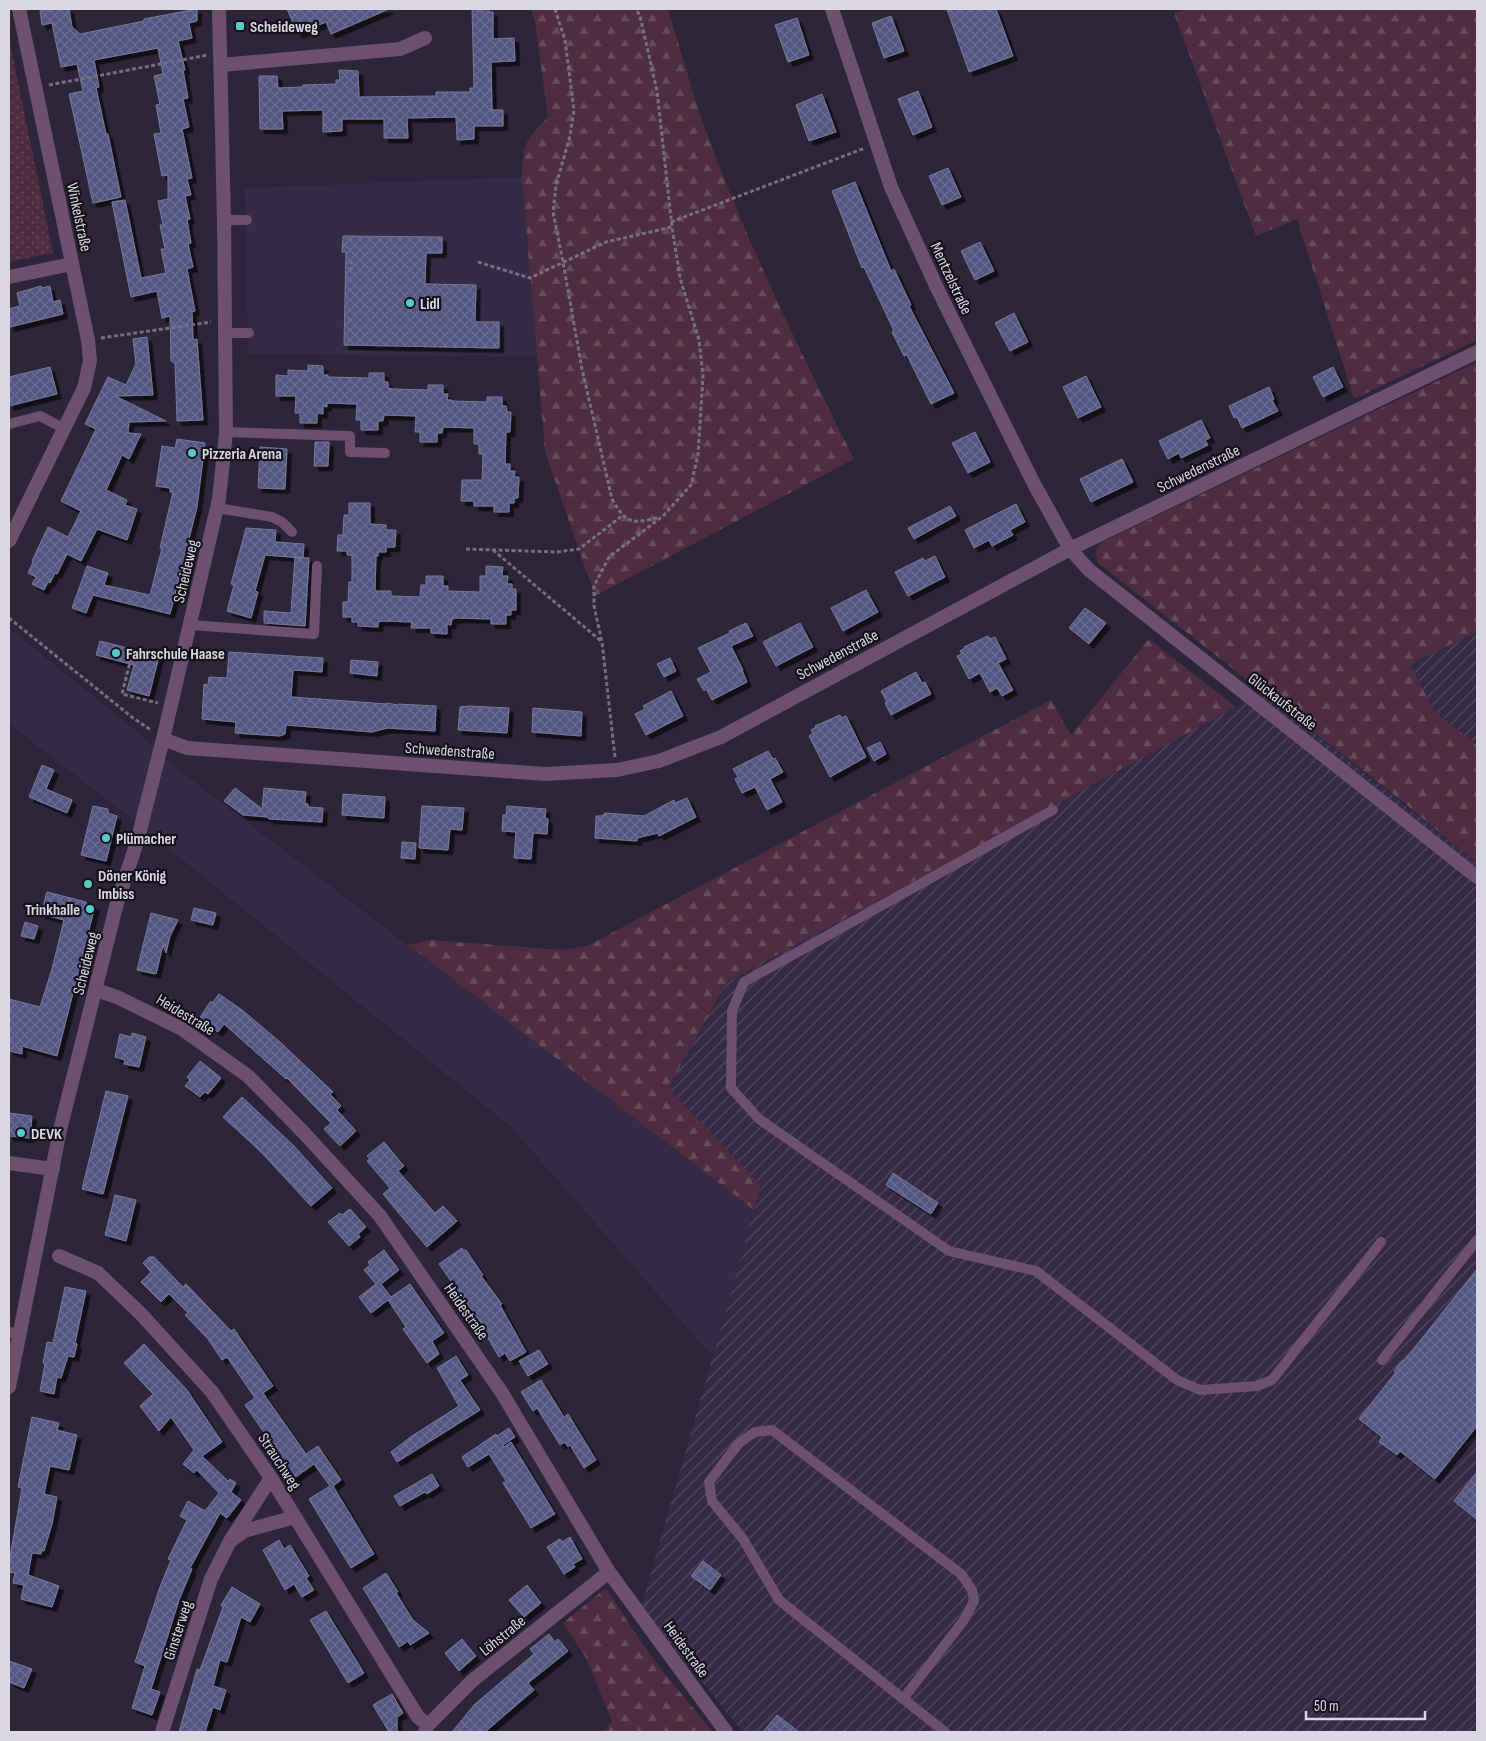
<svg xmlns="http://www.w3.org/2000/svg" width="1486" height="1741" font-family="'Sofia Sans Condensed',sans-serif">
  <style>
    .built { fill: #352b46 }
    .industrial { fill: url(#industrial-furrows) }
    .grass { fill: url(#grass-dots) }
    .forest { fill: url(#forest-firs) }
    .building { fill: url(#building-cross-hatch); stroke: #787b95; filter: url(#shadow) }
    .lines { fill: none; stroke-linecap: round; stroke-linejoin: round }
    .path { stroke: #766f81; stroke-width: 3; stroke-dasharray: 4 2.5; stroke-linecap: butt }
    .service { stroke: #6c506e; stroke-width: 10 }
    .minor { stroke: #6c506e; stroke-width: 14 }
    .tertiary { stroke: #6c506e; stroke-width: 14 }
    .poi-dot { fill: #53cdc9; stroke: #14111a; stroke-width: 2 }
    .labels { text-anchor: middle; stroke-width: 4.5; stroke-linejoin: round; paint-order: stroke }
    .poi-label { font-size: 16px; font-weight: bold; fill: #dcd7e5; stroke: #14111a; text-anchor: start }
    .street-label { font-size: 16px; fill: #dcd7e5; stroke: #14111a }
  </style>
  <defs>
    <pattern id="industrial-furrows" width="10" height="10" patternUnits="userSpaceOnUse" patternTransform="scale(1.25)"><rect width="10" height="10" fill="#352b46"/><path d="M-1 1l2-2M0 10L10 0M9 11l2-2" fill="none" stroke="#524961"/></pattern>
    <pattern id="grass-dots" width="8" height="8" patternUnits="userSpaceOnUse" patternTransform="scale(1.25)"><rect width="8" height="8" fill="#4d2d3f"/><path d="M2 2h.1M6 6h.1" fill="none" stroke="#664b5b" stroke-width="1.8" stroke-linecap="round"/></pattern>
    <pattern id="forest-firs" width="22" height="20" patternUnits="userSpaceOnUse" patternTransform="scale(1.25)"><rect width="22" height="20" fill="#4d2d3f"/><path d="M5 1l3.5 6h-7zM16 11l3.5 6h-7z" fill="#664b5b"/></pattern>
    <pattern id="building-cross-hatch" width="8" height="8" patternUnits="userSpaceOnUse" patternTransform="scale(1.25)"><rect width="8" height="8" fill="#525682"/><path d="M0 0l8 8M0 8l8-8" fill="none" stroke="#6a6e94"/></pattern>
    <filter id="shadow"><feDropShadow dx="4.5" dy="4.5" stdDeviation="0" flood-color="#0009"/></filter>
  </defs>
  <rect width="100%" height="100%" fill="#2d253a"/>
  <path class="built" d="M522 177 537 357 248 354 245 188Z
    M9 628 140 734 171 764 754 1210 712 1356 510 1126 141 826 9 724Z"/>
  <path class="industrial" d="M1477 632V745L1434 711 1410 664Z
    M1263 692 1477 863V1732H743L641 1608 761 1186 668 1088 727 982Z"/>
  <path class="grass" d="M9 38 53 253 9 262Z"/>
  <path class="forest" d="M531 9H668C679 45 689 81 701 117 743 235 798 347 854 459L595 596 545 452 522 177C523 142 525 141 548 117L535 23Z
    M1187 9H1477V340L1354 399 1297 219 1256 236 1174 13Z
    M1477 362V632L1410 664 1434 711 1477 745V863L1398 798 1098 563C1094 554 1095 548 1102 542Z
    M1149 639 1236 707 727 982 668 1088 761 1185 754 1210 408 945 430 940 563 950 587 946 1051 700 1071 735Z
    M607 1590 642 1643 664 1673 713 1732H603L612 1721 586 1658 563 1623 602 1591Z"/>
  <path class="building" d="M51 9H69L72 27 80 34 144 21V19L197 9V21L189 23 192 38 178 41 185 70H183L188 98 183 99 189 127 182 129 192 178 187 179 191 195 185 196 190 219 187 220 191 243 188 244 193 267 187 269 195 311 192 312 193 340 197 339 203 420 177 421 175 363 171 361 170 316 162 318 157 291 131 297 112 202 125 200 141 278 166 273 161 249H165L160 225H163L158 201 168 199V175L162 176 154 134 161 133 156 105 160 104 154 76 163 74 158 48 94 60 99 87 96 88 106 134H108L121 197 93 203 69 94 83 91 77 64 61 67 52 23 42 25 40 11Z
    M287 9H389L331 34 326 22 298 34Z
    M472 9H489V12H493V39L514 38 515 61 491 62 492 110H503V126H474V139L457 140 456 117 407 118 408 138H384V119H342V131L323 132V110L282 111 283 129H260L259 76H277L278 88 302 87 303 85 336 84V80H340L339 70 358 71 359 97 436 96V92H470V88H474Z
    M947 9H996L1013 56 969 72Z
    M891 16 904 51 884 58 872 23Z
    M797 18 809 55 788 62 775 25Z
    M918 91 932 127 913 135 898 99Z
    M822 94 836 132 809 141 796 105Z
    M948 168 961 197 942 205 929 176Z
    M855 182 891 271 894 269 911 305 909 306 954 393 931 404 907 355 904 356 892 332 894 331 864 267 862 268 832 191Z
    M343 236 442 237V253H426L425 284 476 285 475 322H499V348L344 345 346 252H342Z
    M980 242 994 271 975 280 961 251Z
    M41 286V288L50 286 53 302 60 300 63 314 10 327 9 309 20 306 17 293Z
    M1014 313 1028 342 1010 351 995 323Z
    M147 337 153 395 115 396 166 421 129 422 128 433 141 434 129 459 122 455 106 490 127 500 125 505 137 509 127 540 97 529 81 561 67 554 57 574 55 573 50 583 48 582 44 590 32 584 36 577 28 573 33 562 32 561 48 527 68 537 81 511 61 501 96 429 85 424 108 377 126 385 136 364 133 339Z
    M308 365 323 366V375H328V377L369 378V373H384V382H388V388L393 389 428 390V385H443V394H448L447 400H452V401L487 402V397H502V406H506L507 412H511L510 432H506L505 464H510V471H515L514 477H519L518 498H514V503H509V512H494V506H474V501H461L462 480H482L483 454H479V444H474V428L443 427 442 433H437V442H420V432H415L416 416 384 415 383 421H378V430H361V420H356L357 404 327 403V407L323 406V414L317 413V423H300V413H295L296 396H276V375L288 376V370L308 371Z
    M50 367 57 394 9 406V377Z
    M1333 367 1343 387 1323 397 1313 377Z
    M1086 376 1101 407 1078 418 1063 387Z
    M1269 387 1274 399 1272 400 1278 411 1242 428 1237 417 1234 418 1229 406Z
    M1201 420 1210 438 1205 440 1208 445 1181 458 1179 453 1168 459 1159 441Z
    M975 432 990 462 968 473 952 443Z
    M177 439 205 443 197 507 170 614 93 595 86 613 72 608 87 566 108 573 104 585 150 595 162 548H160L173 492H170V488L156 486 162 446 175 448Z
    M315 442H329L328 466H314Z
    M260 447 287 449 285 489 258 488Z
    M1122 459 1133 482 1091 502 1080 479Z
    M349 503H370V524L386 525V530H396L395 547H386V552H378V556H376L375 591H391V596L420 597 421 585H426V576H443V586H448V591L480 592V576H486V566L503 567 502 576H508L507 584H512V589H516V610H511V615H506V624H491V619L456 618 452 619 451 625 447 624V634L431 633V628H411L412 622 383 621 378 622V627L358 626V622H352V617H343V602H348L349 582H352V555H347V551H337L338 535H343L344 515H349Z
    M1016 504 1025 522 1010 530 1013 535 992 546 989 540 974 548 965 530Z
    M950 506 956 516 914 539 908 528Z
    M246 528 276 530 275 542 304 544 303 558 265 555 255 591 258 592 251 618 227 611 234 585 231 584Z
    M935 556 945 577 908 596 895 572 923 558 925 561Z
    M295 557 309 558 305 626 264 623V611L291 613Z
    M866 590 878 612 843 631 831 608Z
    M1085 608 1106 623 1089 644 1069 628Z
    M746 623 753 636 731 646 743 670H742L747 682 712 700 706 689 704 691 697 679 711 672 698 648 730 633 729 631Z
    M800 623 813 647 776 666 763 642Z
    M988 636 990 639 995 637 1006 659 998 663 1013 690 1002 696 997 688 990 692 980 673 969 679 957 656 962 654 960 651 965 648 964 647Z
    M100 641 159 656 149 696 127 690 134 665 96 655Z
    M229 652 323 658 322 672 293 670 291 697 387 704V703L398 705V704L436 706 435 731 387 728 372 732 286 725 285 734 280 736 235 733 236 722 202 719 204 684 208 685 209 677 227 678Z
    M670 658 676 671 664 677 657 664Z
    M351 660 378 662 377 676 350 673Z
    M916 672 922 683 925 682 931 694 891 715 885 703 887 702 881 691Z
    M671 691 683 716 646 735 635 714 645 709 643 706Z
    M469 706 509 708 507 733 458 730 460 707Z
    M533 708 582 712 581 736 532 732Z
    M840 715 841 718 846 716 866 757 830 777 809 736 813 733 811 730 816 727 815 726Z
    M880 742 886 754 874 761 867 748Z
    M768 751 773 759 775 758 783 772 770 779 782 802 767 810 755 787 742 793 735 779 738 777 733 769Z
    M42 765 54 770 46 789 72 800 67 813 29 797Z
    M235 788 262 809 264 788 306 792 305 803 308 804V807L323 808 322 822 269 819 268 817 243 815 224 801Z
    M343 794 385 797 384 818 342 815Z
    M687 798 696 817 659 836 658 833 637 838V841L595 838 596 816H602L605 813 644 816 674 800 675 803Z
    M93 806 108 809V813L117 816 106 861 81 855Z
    M422 806 464 808 462 830 450 829 448 850 419 848Z
    M507 806 546 809 545 818 548 819 547 834 533 833 531 859 514 858 516 832 502 831 503 815H506Z
    M402 842 416 843 415 859 401 858Z
    M47 892 86 902V904L95 906 57 1056 22 1046V1054L9 1051V999L40 1007 52 969 64 920 41 914Z
    M194 908 216 913 213 925 191 920Z
    M151 913 178 920 170 936 166 953 163 945 156 974 137 970Z
    M25 922 38 926 34 939 21 936Z
    M219 994 242 1010 280 1042 333 1092 330 1094 341 1106 337 1110 356 1131 340 1146 324 1129 331 1123 287 1078 286 1079 224 1024 218 1032 199 1019 210 1002H213Z
    M132 1033 146 1037 139 1067 124 1064 125 1060 115 1057 120 1034 131 1037Z
    M200 1061 221 1078 208 1094 205 1092 200 1097 185 1086 190 1080 187 1077Z
    M106 1091 128 1096 103 1194 82 1189Z
    M242 1097 294 1146 332 1188 311 1206 262 1153 223 1117Z
    M9 1113 32 1116 30 1138 9 1136Z
    M384 1142 404 1166 398 1171 435 1213 443 1206 457 1221 427 1247 383 1194 390 1188 367 1161 370 1159 367 1156Z
    M893 1173 938 1203 931 1214 886 1185Z
    M115 1195 136 1200 126 1241 105 1235Z
    M350 1209 366 1227 358 1234 360 1237 349 1246 328 1222 340 1213 342 1215Z
    M462 1248 464 1251 466 1250 483 1275 481 1276 502 1304 500 1305 526 1352 510 1361 505 1353 499 1357 481 1326 482 1325 439 1264Z
    M384 1250 399 1270 381 1284 391 1297 410 1284 444 1333 432 1341 439 1354 427 1363 403 1329 406 1327 388 1300 371 1313 359 1297 376 1284 364 1270 370 1265 368 1262Z
    M149 1257H154L183 1287 186 1284 231 1331 234 1329 273 1386 263 1393 306 1454 318 1446 341 1480 333 1486 374 1554 351 1568 309 1499 330 1486 314 1464 293 1479 286 1468 288 1467 245 1405 255 1398 227 1357 222 1360 208 1339 185 1315 188 1313 169 1294 161 1302 141 1282 151 1272 143 1263Z
    M1477 1269V1426L1435 1479 1400 1451 1397 1455 1379 1442 1382 1437 1359 1419 1396 1372 1394 1371 1403 1360 1404 1361Z
    M65 1287 86 1291 75 1343 77 1344 74 1357 68 1356 61 1378 57 1377 54 1394 40 1391 45 1364 43 1363 47 1342 53 1343Z
    M144 1344 187 1390 222 1442 202 1456 228 1481 230 1479 236 1483 231 1492 241 1500 227 1518 220 1513 190 1568 192 1569 179 1600 151 1689 160 1692 152 1715 132 1708 145 1666 135 1662 160 1587 171 1560 168 1559 187 1520 180 1516 188 1501 205 1511 219 1493 197 1470 194 1473 183 1464 194 1450 171 1417 159 1431 140 1406 153 1394 124 1363Z
    M539 1350 548 1364 528 1376 519 1361Z
    M456 1356 468 1375 460 1380 480 1410 397 1462 391 1452 412 1436 459 1406 437 1368Z
    M541 1380 564 1417 568 1414 596 1460 584 1468 570 1445 568 1447 565 1442 560 1445 537 1408 533 1411 521 1392Z
    M32 1417 59 1423 57 1430 77 1435 69 1470 50 1466 44 1494 57 1497 52 1524 44 1551 42 1550 41 1554 32 1553 28 1575 59 1586 52 1607 21 1599 24 1585 13 1583 15 1573 9 1572V1563L22 1488 18 1487Z
    M509 1428 515 1437 503 1445 504 1447 511 1442 555 1514 531 1528 503 1483 506 1481 489 1454 468 1467 462 1457 496 1434 497 1436Z
    M1477 1472V1520L1454 1501Z
    M432 1474 439 1486 427 1494 425 1492 400 1506 394 1496Z
    M570 1537 582 1559 573 1564 575 1567 564 1574 547 1547 560 1539 562 1542Z
    M279 1540 284 1549 290 1545 309 1576 306 1578 314 1590 302 1597 294 1584 285 1590 263 1550Z
    M703 1561 721 1575 710 1590 691 1576Z
    M386 1573 398 1592 396 1593 413 1620 429 1633 410 1645 408 1641 399 1647 363 1588Z
    M527 1585 541 1603 524 1617 509 1600Z
    M232 1587 260 1604 250 1622 241 1617 227 1662 220 1660 213 1686 226 1690 220 1710 213 1707 205 1732H179L197 1669 200 1670 223 1607 221 1605Z
    M326 1611 364 1673 348 1683 310 1620Z
    M549 1634 555 1642 558 1639 568 1651 528 1683 534 1690 485 1732H452L475 1704 534 1654 530 1649Z
    M462 1639 476 1656 459 1671 445 1653Z
    M9 1661 32 1669 24 1688 9 1682Z
    M392 1694 403 1713 397 1717V1732H389L373 1705Z
    M777 1715 799 1732H763Z"/>
  <g class="lines">
    <path class="path" d="M555 9 565 40 574 110 570 136 556 185 553 212 563 262 582 369 612 499C627 525 632 524 660 517
      M49 85 208 55
      M671 222 865 148
      M478 262 530 278 606 242 672 227
      M351 271V261
      M101 338 211 322
      M466 549 557 552 579 549 622 516
      M493 550 601 641
      M9 618 133 718 151 730
      M126 661 130 662 122 694 158 703
      M615 757 602 642 594 606V586L609 557 663 516 691 485 698 455 703 376 699 340 680 278 672 227 657 91 640 16 636 9"/>
    <path class="service" d="M224 220H247
      M226 333H249
      M9 424 40 416 63 428
      M226 432 350 436V452L385 453
      M217 508 272 517 282 522 292 532
      M190 625 314 634 317 566
      M1053 810 744 982 732 1011 731 1088 759 1119 949 1251 1036 1271 1177 1380 1200 1390 1257 1386 1272 1380 1381 1242
      M9 1332 19 1334
      M1382 1360 1477 1240
      M903 1699 964 1620 974 1601 972 1590 961 1574 772 1430 755 1432 739 1443 709 1482 712 1501 743 1539 779 1600 945 1732"/>
    <path class="minor" d="M832 9 891 187 937 288 1033 482 1070 549 1089 570 1477 877
      M221 65 400 49 425 38
      M9 277 72 264
      M9 541 84 388 90 361 88 340 19 9
      M163 739 187 748 545 774 617 770 659 761 721 737 1070 549 1477 352
      M96 990 117 997 182 1029 248 1076 304 1133 380 1216 502 1393 609 1572 726 1732
      M9 1163 53 1169
      M59 1256 98 1273 141 1314 212 1392 271 1478 418 1717 428 1725
      M233 1539 244 1531 295 1517
      M162 1732 211 1579 230 1541 271 1478
      M425 1732 428 1725 473 1680 609 1572"/>
    <path class="tertiary" d="M9 1387 60 1130 117 903 137 842 163 739 219 499 226 432 224 220 219 9"/>
  </g>
  <g class="poi-dot">
    <rect x="235" y="21" width="10" height="10" rx="2.5"/>
    <circle cx="410" cy="303" r="5"/>
    <circle cx="192" cy="453" r="5"/>
    <circle cx="116" cy="653" r="5"/>
    <circle cx="106" cy="838" r="5"/>
    <circle cx="88" cy="884" r="5"/>
    <circle cx="90" cy="909" r="5"/>
    <circle cx="21" cy="1133" r="5"/>
  </g>
  <g class="labels">
    <g class="poi-label">
      <text x="250" y="32">Scheideweg</text>
      <text x="420" y="309">Lidl</text>
      <text x="202" y="459">Pizzeria Arena</text>
      <text x="126" y="659">Fahrschule Haase</text>
      <text x="116" y="844">Plümacher</text>
      <text x="98" y="881">Döner König<tspan x="98" dy="18">Imbiss</tspan></text>
      <text x="80" y="915" text-anchor="end">Trinkhalle</text>
      <text x="31" y="1139">DEVK</text>
    </g>
    <g class="street-label">
      <text transform="translate(80 217) rotate(78)" y="6">Winkelstraße</text>
      <text transform="translate(952 278) rotate(65)" y="6">Mentzelstraße</text>
      <text transform="translate(1198 468) rotate(-26)" y="6">Schwedenstraße</text>
      <text transform="translate(185 571) rotate(-77)" y="6">Scheideweg</text>
      <text transform="translate(837 654) rotate(-28)" y="6">Schwedenstraße</text>
      <text transform="translate(1283 701) rotate(38)" y="6">Glückaufstraße</text>
      <text transform="translate(450 750) rotate(4)" y="6">Schwedenstraße</text>
      <text transform="translate(85 963) rotate(-76)" y="6">Scheideweg</text>
      <text transform="translate(186 1014) rotate(31)" y="6">Heidestraße</text>
      <text transform="translate(467 1311) rotate(55)" y="6">Heidestraße</text>
      <text transform="translate(280 1461) rotate(57)" y="6">Strauchweg</text>
      <text transform="translate(177 1630) rotate(-72)" y="6">Ginsterweg</text>
      <text transform="translate(502 1635) rotate(-39)" y="6">Löhstraße</text>
      <text transform="translate(687 1649) rotate(54)" y="6">Heidestraße</text>
    </g>
  </g>
  <rect width="1486" height="1741" fill="none" stroke="#dcd7e5" stroke-width="20"/>
  <path d="M1306 1711v8h119v-8" fill="none" stroke="#dcd7e5" stroke-width="2.5"/>
  <text x="1314" y="1711" font-size="15" fill="#dcd7e5" stroke="#14111a" stroke-width="4" paint-order="stroke">50 m</text>
</svg>
